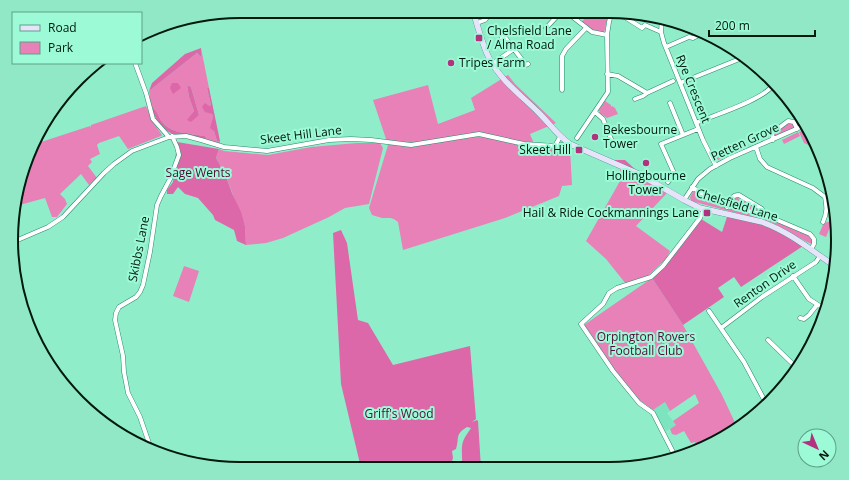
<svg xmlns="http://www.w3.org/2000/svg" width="849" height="480" font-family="'Open Sans',sans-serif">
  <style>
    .built { fill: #7ce4be }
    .green { fill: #e781b7; fill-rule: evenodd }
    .forest { fill: #dd68a9 }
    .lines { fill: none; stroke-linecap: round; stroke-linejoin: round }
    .street-casing { stroke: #268a6b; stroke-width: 5 }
    .secondary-casing { stroke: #268a6b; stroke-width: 6 }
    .street { stroke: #fff; stroke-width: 4 }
    .secondary { stroke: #e6e3fb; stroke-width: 5.5 }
    .poi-dot { fill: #b2327f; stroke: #9dfad7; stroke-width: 1.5 }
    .labels { text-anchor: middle; stroke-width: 4; stroke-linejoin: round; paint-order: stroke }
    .poi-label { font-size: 12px; fill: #00190f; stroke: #9dfad7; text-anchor: start }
    .street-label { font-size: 12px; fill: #00190f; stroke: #9dfad7 }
    .park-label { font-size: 12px; fill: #550a39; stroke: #9dfad7 }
    .rim { fill: none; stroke: #00190f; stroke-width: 2 }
  </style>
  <rect width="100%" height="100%" fill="#90edca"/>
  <path class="built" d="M665 402 670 411 667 413 676 425 666 431 653 410Z"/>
  <path class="green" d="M590 11H609L604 33 591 30 581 23Z
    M201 48 209 88H207L211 105 209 106 213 118 214 131 217 141H220V144L207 141 205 136C191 134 173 134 163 123 158 117 158 110 151 107L149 91 197 53 201 57ZM187 85 191 87 199 115 188 120 194 111 189 97Z
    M508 75 515 84 556 123 530 134 535 146 570 149 572 185 562 186 559 196 505 218 403 250 398 222C393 217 389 218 382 218 379 217 375 216 372 215L369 208 388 145 373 100 428 85 438 124 475 110 471 98Z
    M605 101 611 105V107L612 106 615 108 618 114 607 118 600 113 599 110Z
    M146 106 153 122 162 135 161 136 128 149 119 136 99 143 97 145 100 154 90 159 92 162 88 166 97 178 89 185 81 174 60 194 65 199 67 204 57 217H52L45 198 16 206 19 181 35 144 90 126 91 127V125Z
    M791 122H792L794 128 774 137 773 133Z
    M805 129 813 147 804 143 799 132Z
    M798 132 800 136 784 144 782 140Z
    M357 143H380L383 148 369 204 345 208 329 217 283 238 266 243 246 245 245 226 225 174 216 158 219 149 224 151 268 155 311 147Z
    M741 149 718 160 712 153Z
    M621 169 637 175 667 193 636 226 670 251 666 259 646 278 626 284 606 259 586 241 624 174 620 171Z
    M694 190 719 206 763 216 786 224 810 236 813 239 812 244 807 242 771 222 691 201 690 197Z
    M736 197 753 207 758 208V212L730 205 732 199Z
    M831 218 833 220 826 237 819 234 823 225 827 222H829Z
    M184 266 199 271 189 302 173 296Z
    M652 278 683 325 722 395 738 429 698 449 695 442 691 443 684 431 676 435 672 434 670 429 676 425 673 421 699 403 695 394 670 411 665 402 653 410 635 397 615 372 584 325Z
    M453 462 458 463 460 468H441Z"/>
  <path class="forest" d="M201 48V57L197 53 149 91 152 83 185 54Z
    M172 83H178L181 88 173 94 170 88Z
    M187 85 191 87 199 115 191 122 187 120 194 111 189 97Z
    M207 88H209L220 141H217L214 131 210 128 213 118 212 114 205 112 202 107 205 103 209 106 211 105Z
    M151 107C158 110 158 117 163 123 173 134 191 134 205 136L207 141C178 136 162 138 151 107Z
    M177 142 219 149 216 158 225 174 232 193 241 212 245 226 246 245 237 241 234 230 215 220 213 215 198 198 185 194 178 187 173 194H167V190L173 182Z
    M615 160H625L637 171 614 161Z
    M727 217 756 222 775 229 803 246 741 287 734 277 718 288 724 297 683 325 652 278 679 249 701 219 722 232Z
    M341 230 347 243 358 320 368 323 393 365 470 346 476 419 472 422 477 420 478 421 481 468H462C463 458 460 447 464 439 466 435 469 431 471 428L467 427C454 435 460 438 456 449L452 451 453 458 452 461 437 468V462L436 468H361L341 384 333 233Z"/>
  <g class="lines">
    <defs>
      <path id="street" d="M565 11 592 32 607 35
        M615 11 642 28 645 25 661 32
        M662 18 661 32 664 43 703 140 716 166
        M477 23 485 20 492 11
        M546 28 562 11
        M502 38 504 36 526 65 528 64
        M666 47 689 37 693 38 703 33
        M135 63 146 93 153 119 169 137
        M492 64 514 49
        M607 74 618 76 647 93 673 81
        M680 83 742 58
        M562 90V56L566 49 586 28
        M635 99 643 96 647 93
        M670 103 683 135
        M595 112 603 119 613 144
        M696 123C714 115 763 100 773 85
        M577 138 608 92 607 35 609 22 612 11
        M773 140 772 133 788 121 794 122 797 129
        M555 146 560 137
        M756 147 760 159 767 167 813 188 825 197 831 195
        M668 182 674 173 661 144 698 129
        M692 187C716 204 734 209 763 214
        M684 200 698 179 710 169 730 158 803 126
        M727 207C729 201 732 194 739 195L762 209 763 214 810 234 814 239V244L811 249
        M823 222C827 213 827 207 825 197
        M13 242 48 227 63 217 104 173 114 164 132 151 169 137 186 136 201 140 224 147 267 151 329 140 351 139 371 140 411 145 479 134 524 144 555 146 570 144
        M793 276 809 299 823 308
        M709 311 744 362 767 405
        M800 318 804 319 809 315 817 305
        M721 328 762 297 816 262 820 256
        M768 340 797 368
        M151 449 140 417 128 393 124 372 123 356 115 320 116 313 119 307 136 297 140 292 143 285 150 252 157 205 161 196 170 179 179 155 177 147 172 136
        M676 458 653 413 639 403 613 371 581 324 603 304 609 293 617 288 651 277 663 266 683 240 700 218 704 209"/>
      <path id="secondary" d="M473 11C478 27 482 44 489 58 501 81 522 96 539 113 550 124 557 135 570 144L639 174 684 200 700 208 762 222C790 232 812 251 836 267"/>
    </defs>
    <use href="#street" class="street-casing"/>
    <use href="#secondary" class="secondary-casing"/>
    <use href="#street" class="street"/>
    <use href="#secondary" class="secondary"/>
  </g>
  <g class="poi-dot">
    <rect x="475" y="34" width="8" height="8" rx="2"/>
    <circle cx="451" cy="63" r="4"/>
    <circle cx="595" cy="137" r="4"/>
    <rect x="575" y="146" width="8" height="8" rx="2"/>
    <circle cx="646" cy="163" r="4"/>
    <rect x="703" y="209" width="8" height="8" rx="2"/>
  </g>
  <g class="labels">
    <g class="poi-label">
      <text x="487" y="35">Chelsfield Lane<tspan x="487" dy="14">/ Alma Road</tspan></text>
      <text x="459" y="67">Tripes Farm</text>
      <text x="603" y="134">Bekesbourne<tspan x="603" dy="14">Tower</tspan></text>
      <text x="571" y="154" text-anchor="end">Skeet Hill</text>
      <text x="646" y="180" text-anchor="middle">Hollingbourne<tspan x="646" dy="14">Tower</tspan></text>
      <text x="699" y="217" text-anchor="end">Hail &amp; Ride Cockmannings Lane</text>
    </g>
    <g class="street-label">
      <text transform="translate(693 89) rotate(68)" y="4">Rye Crescent</text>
      <text transform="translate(301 135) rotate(-7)" y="4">Skeet Hill Lane</text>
      <text transform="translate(745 142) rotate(-25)" y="4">Petten Grove</text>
      <text transform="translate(737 205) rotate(17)" y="4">Chelsfield Lane</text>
      <text transform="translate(139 249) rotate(-79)" y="4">Skibbs Lane</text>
      <text transform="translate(765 284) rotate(-35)" y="4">Renton Drive</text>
    </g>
    <g class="park-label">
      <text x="198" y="177">Sage Wents</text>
      <text x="646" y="341">Orpington Rovers<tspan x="646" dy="14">Football Club</tspan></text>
      <text x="399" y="418">Griff's Wood</text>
    </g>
  </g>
  <path d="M0 0H849V480H0ZM240 18H609A222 222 0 0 1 831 240V240A222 222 0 0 1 609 462H240A222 222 0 0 1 18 240V240A222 222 0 0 1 240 18Z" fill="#90e8c7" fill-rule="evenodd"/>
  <path class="rim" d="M240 18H609A222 222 0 0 1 831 240V240A222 222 0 0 1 609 462H240A222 222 0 0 1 18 240V240A222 222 0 0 1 240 18Z"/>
  <rect x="12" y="12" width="130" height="52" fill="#9dfad7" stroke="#5ea087"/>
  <rect x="20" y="25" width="20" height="6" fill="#e6e3fb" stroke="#5ea087"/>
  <text x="48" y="32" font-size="12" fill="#00190f">Road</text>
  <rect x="20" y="42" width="20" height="12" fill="#e781b7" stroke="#5ea087"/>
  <text x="48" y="52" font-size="12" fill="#00190f">Park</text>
  <g transform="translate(817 448) rotate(136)"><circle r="19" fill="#9dfad7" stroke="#5ea087"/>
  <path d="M0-3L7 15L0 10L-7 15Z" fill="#b2327f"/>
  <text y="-6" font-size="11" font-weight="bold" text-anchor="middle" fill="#00190f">N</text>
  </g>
  <path d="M709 30v6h106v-6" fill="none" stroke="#00190f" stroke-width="2"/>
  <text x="715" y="30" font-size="12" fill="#00190f" stroke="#9dfad7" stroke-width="3" paint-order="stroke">200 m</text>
</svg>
